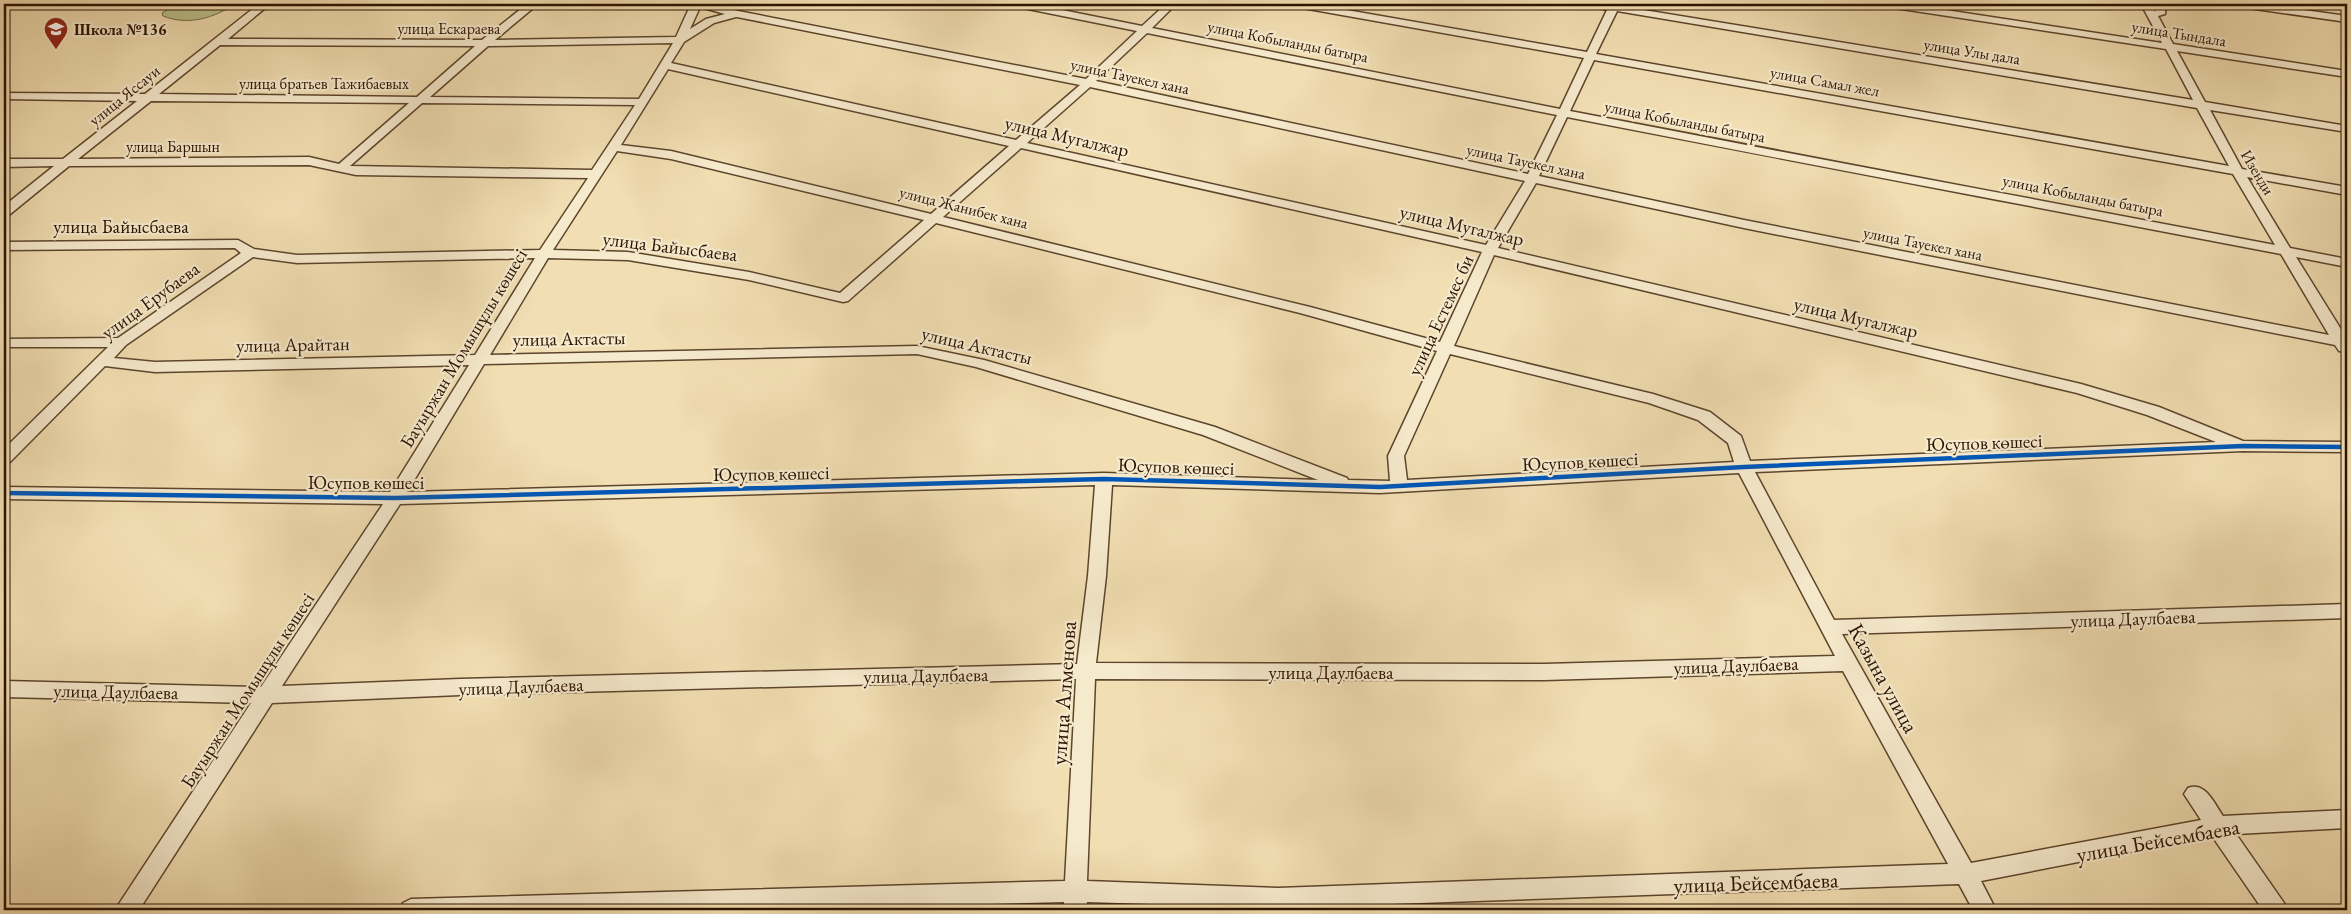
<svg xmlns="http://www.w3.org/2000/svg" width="2351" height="914" font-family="'EB Garamond',serif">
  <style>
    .green { fill: #bbc18c; stroke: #746a46 }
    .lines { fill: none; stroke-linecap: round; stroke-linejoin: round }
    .minor-casing { stroke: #5d452c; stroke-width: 3 }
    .minor { fill: #f6eacd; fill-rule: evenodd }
    .cycleway-casing { stroke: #f6eacd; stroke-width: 8 }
    .cycleway { stroke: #0057b8; stroke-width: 4.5 }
    .labels { text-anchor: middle; stroke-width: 4.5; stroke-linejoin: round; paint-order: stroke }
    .far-street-label { font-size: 16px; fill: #2c1200; stroke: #f6eacd }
    .far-poi-label { font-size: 16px; font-weight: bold; fill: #2c1200; stroke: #f6eacd; text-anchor: start }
    .street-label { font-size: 19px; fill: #2c1200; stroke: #f6eacd }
    .near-street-label { font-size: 22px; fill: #2c1200; stroke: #f6eacd }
  </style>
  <rect width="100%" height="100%" fill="#f1deb2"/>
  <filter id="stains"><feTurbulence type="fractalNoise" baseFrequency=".004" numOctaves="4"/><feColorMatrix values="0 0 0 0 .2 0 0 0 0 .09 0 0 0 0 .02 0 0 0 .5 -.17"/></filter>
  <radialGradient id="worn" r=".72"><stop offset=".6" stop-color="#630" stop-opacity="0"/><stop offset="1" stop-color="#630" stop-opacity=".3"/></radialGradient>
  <path class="green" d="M176 4H235C214 18 188 26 163 16L162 13Z"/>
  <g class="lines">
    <defs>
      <path id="minor" d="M259 4H270L228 39 482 40 527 4H538L495 40 676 37 691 4H710L738 11 1086 79 1137 31 1018 7 1013 4H1032L1142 26 1166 4H1176L1152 28 1560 109 1584 58 1297 7 1292 4H1312L1587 52 1607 10 1586 4H1620L1619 6 2193 100 2166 49 1888 7 1883 4H1906L2162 43 2141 4H2151L2155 12 2156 4H2166L2165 14 2158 16 2173 44 2347 71V77L2177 51 2205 102 2347 126V132L2210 110 2242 169 2347 187V195L2247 177 2290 248 2347 259V267L2296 257 2347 339V352L2339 351 2335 345 1744 228 1536 183 1498 248 2081 384 2159 407 2243 441 2347 442V452L2243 451 1755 472 1834 620 2347 604V618L1842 634 1971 863 2201 820 2184 794 2188 788C2205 781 2214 803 2223 816L2347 810V828L2236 834 2284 903 2287 910H2263L2212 836 1981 881 1996 910H1973L1959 884 1278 908 1087 902 1086 910H1064V902L768 910H400L403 903 411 899 1065 881 1076 679 460 695 272 703 139 910H115L251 703 4 697V681L261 687 383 504 4 499V487L390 492 469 365 155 372 105 366 10 462 4 463V449L108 347H4V339L118 338 241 253 235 248 4 250V242L238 240 254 249 297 255 540 250 588 178 356 175 309 165 69 166 9 215 4 216V206L54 166 4 167V159H63L137 101 4 99V93L145 94ZM700 7 725 14 706 19 690 29ZM1617 11 2197 108 2229 166 1596 54ZM736 17H737L1080 85 1016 140 671 63 684 42 714 23ZM1147 33 1557 115 1528 174 1096 81ZM673 43 639 99 430 97 488 46ZM220 45 475 46 417 97 159 94ZM1594 60 2233 174 2275 245C2040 200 1805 157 1570 111ZM668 69 1009 146 931 214 671 151 621 145ZM1090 87 1525 181 1486 245 1027 143ZM151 101 409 103 339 164 309 157 78 159ZM422 103 635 105 592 170 350 166ZM1567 117C1805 164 2043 208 2281 254L2329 335 1744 220 1539 176ZM1021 148 1482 252 1440 342 1310 307 943 217ZM617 151 671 159 924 220 840 293 749 272 628 252 553 250ZM936 223 1300 313 1437 351 1388 456 1390 481 1348 480 1347 478 1215 427 984 360 917 346 490 355 548 258 628 260 749 280 843 302 848 301ZM1494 255 2077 393 2147 415 2216 442 1750 461 1741 436 1710 412 1653 394 1454 346ZM253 257 297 263 535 258 475 355 155 362 114 358 126 345ZM917 354 976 367 1203 435 1318 480 1104 473 407 492 484 364ZM1450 354 1649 403 1698 420 1728 443 1734 462 1407 480 1404 456ZM1739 473 1835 656 1544 664 1096 663 1106 576 1112 485 1380 493ZM1095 485 1088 576 1077 664 460 679 282 686 400 504ZM1843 671 1948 864 1278 888 1087 881 1095 679 1544 680Z
        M2236 4H2260L2347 16V22L2241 7Z
        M2333 4H2347V8L2335 6Z"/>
    </defs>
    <use href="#minor" class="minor-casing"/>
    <use href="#minor" class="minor"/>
    <defs>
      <path id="cycleway" d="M4 493 395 498 1104 479 1380 487 1744 467 2243 446 2347 447"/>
    </defs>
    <use href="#cycleway" class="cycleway-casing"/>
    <use href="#cycleway" class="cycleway"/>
  </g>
  <defs>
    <symbol id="school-pin" viewBox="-11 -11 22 30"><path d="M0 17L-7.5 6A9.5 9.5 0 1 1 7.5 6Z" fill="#8f2418" stroke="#f6eacd"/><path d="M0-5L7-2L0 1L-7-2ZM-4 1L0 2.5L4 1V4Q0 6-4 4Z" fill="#fff"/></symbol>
  </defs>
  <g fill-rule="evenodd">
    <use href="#school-pin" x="42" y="15" width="28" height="38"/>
  </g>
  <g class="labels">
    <g class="far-street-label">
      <text x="449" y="34">улица Ескараева</text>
      <text transform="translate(2179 33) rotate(9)" y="6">улица Тындала</text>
      <text transform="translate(1288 41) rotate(11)" y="6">улица Кобыланды батыра</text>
      <text transform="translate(1972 51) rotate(9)" y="6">улица Улы дала</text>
      <text transform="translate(1130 76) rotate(12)" y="6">улица Тауекел хана</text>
      <text transform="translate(1825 81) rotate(10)" y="6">улица Самал жел</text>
      <text x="324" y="89">улица братьев Тажибаевых</text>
      <text transform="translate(124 95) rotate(-39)" y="6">улица Яссауи</text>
      <text transform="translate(1685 121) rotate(11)" y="6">улица Кобыланды батыра</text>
      <text x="173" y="152">улица Баршын</text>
      <text transform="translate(1526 161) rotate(12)" y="6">улица Тауекел хана</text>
      <text transform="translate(2258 172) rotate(59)" y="6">Изенди</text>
      <text transform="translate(2083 195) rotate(11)" y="6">улица Кобыланды батыра</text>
      <text transform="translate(964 207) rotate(14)" y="6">улица Жанибек хана</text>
      <text transform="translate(1923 243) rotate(11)" y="6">улица Тауекел хана</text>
    </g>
    <g class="far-poi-label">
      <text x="74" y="35">Школа №136</text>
    </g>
    <g class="street-label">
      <text transform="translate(1067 136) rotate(13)" y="7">улица Мугалжар</text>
      <text transform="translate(1462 225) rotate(13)" y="7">улица Мугалжар</text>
      <text x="121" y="233">улица Байысбаева</text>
      <text transform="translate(670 246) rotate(7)" y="7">улица Байысбаева</text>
      <text transform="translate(150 300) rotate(-36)" y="7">улица Ерубаева</text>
      <text transform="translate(1440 315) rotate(-65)" y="7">улица Естемес би</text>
      <text transform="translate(1856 317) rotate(13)" y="7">улица Мугалжар</text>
      <text transform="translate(569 338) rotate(-1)" y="7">улица Актасты</text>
      <text transform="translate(293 344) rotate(-1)" y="7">улица Арайтан</text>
      <text transform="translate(977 345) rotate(13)" y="7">улица Актасты</text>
      <text transform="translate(463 348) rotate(-59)" y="7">Бауыржан Момышұлы көшесі</text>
      <text transform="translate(1984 442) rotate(-2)" y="7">Юсупов көшесі</text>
      <text transform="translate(1580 461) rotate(-3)" y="7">Юсупов көшесі</text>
      <text transform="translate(1176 466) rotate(2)" y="7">Юсупов көшесі</text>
      <text transform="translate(771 473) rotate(-1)" y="7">Юсупов көшесі</text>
      <text x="366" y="489">Юсупов көшесі</text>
      <text transform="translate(2133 618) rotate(-2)" y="7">улица Даулбаева</text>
      <text transform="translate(1736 665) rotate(-2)" y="7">улица Даулбаева</text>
      <text x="1331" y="679">улица Даулбаева</text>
      <text transform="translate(926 675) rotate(-1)" y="7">улица Даулбаева</text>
      <text transform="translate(521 686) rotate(-2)" y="7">улица Даулбаева</text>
      <text transform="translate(247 690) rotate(-57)" y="7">Бауыржан Момышұлы көшесі</text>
      <text transform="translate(116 691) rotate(1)" y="7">улица Даулбаева</text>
    </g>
    <g class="near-street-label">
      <text transform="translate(1884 678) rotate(61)" y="8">Казына улица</text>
      <text transform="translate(1063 693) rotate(-86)" y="8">улица Алменова</text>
      <text transform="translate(2158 840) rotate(-10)" y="8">улица Бейсембаева</text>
      <text transform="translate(1756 882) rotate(-2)" y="8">улица Бейсембаева</text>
    </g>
  </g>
  <rect width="2351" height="914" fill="none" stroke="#f1deb2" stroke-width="20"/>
  <rect x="5" y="5" width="2341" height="904" fill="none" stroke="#2c1200" stroke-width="2.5"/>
  <rect x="10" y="10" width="2331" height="894" fill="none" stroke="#2c1200"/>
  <rect width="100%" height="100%" filter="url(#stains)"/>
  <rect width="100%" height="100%" fill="url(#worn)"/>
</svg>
